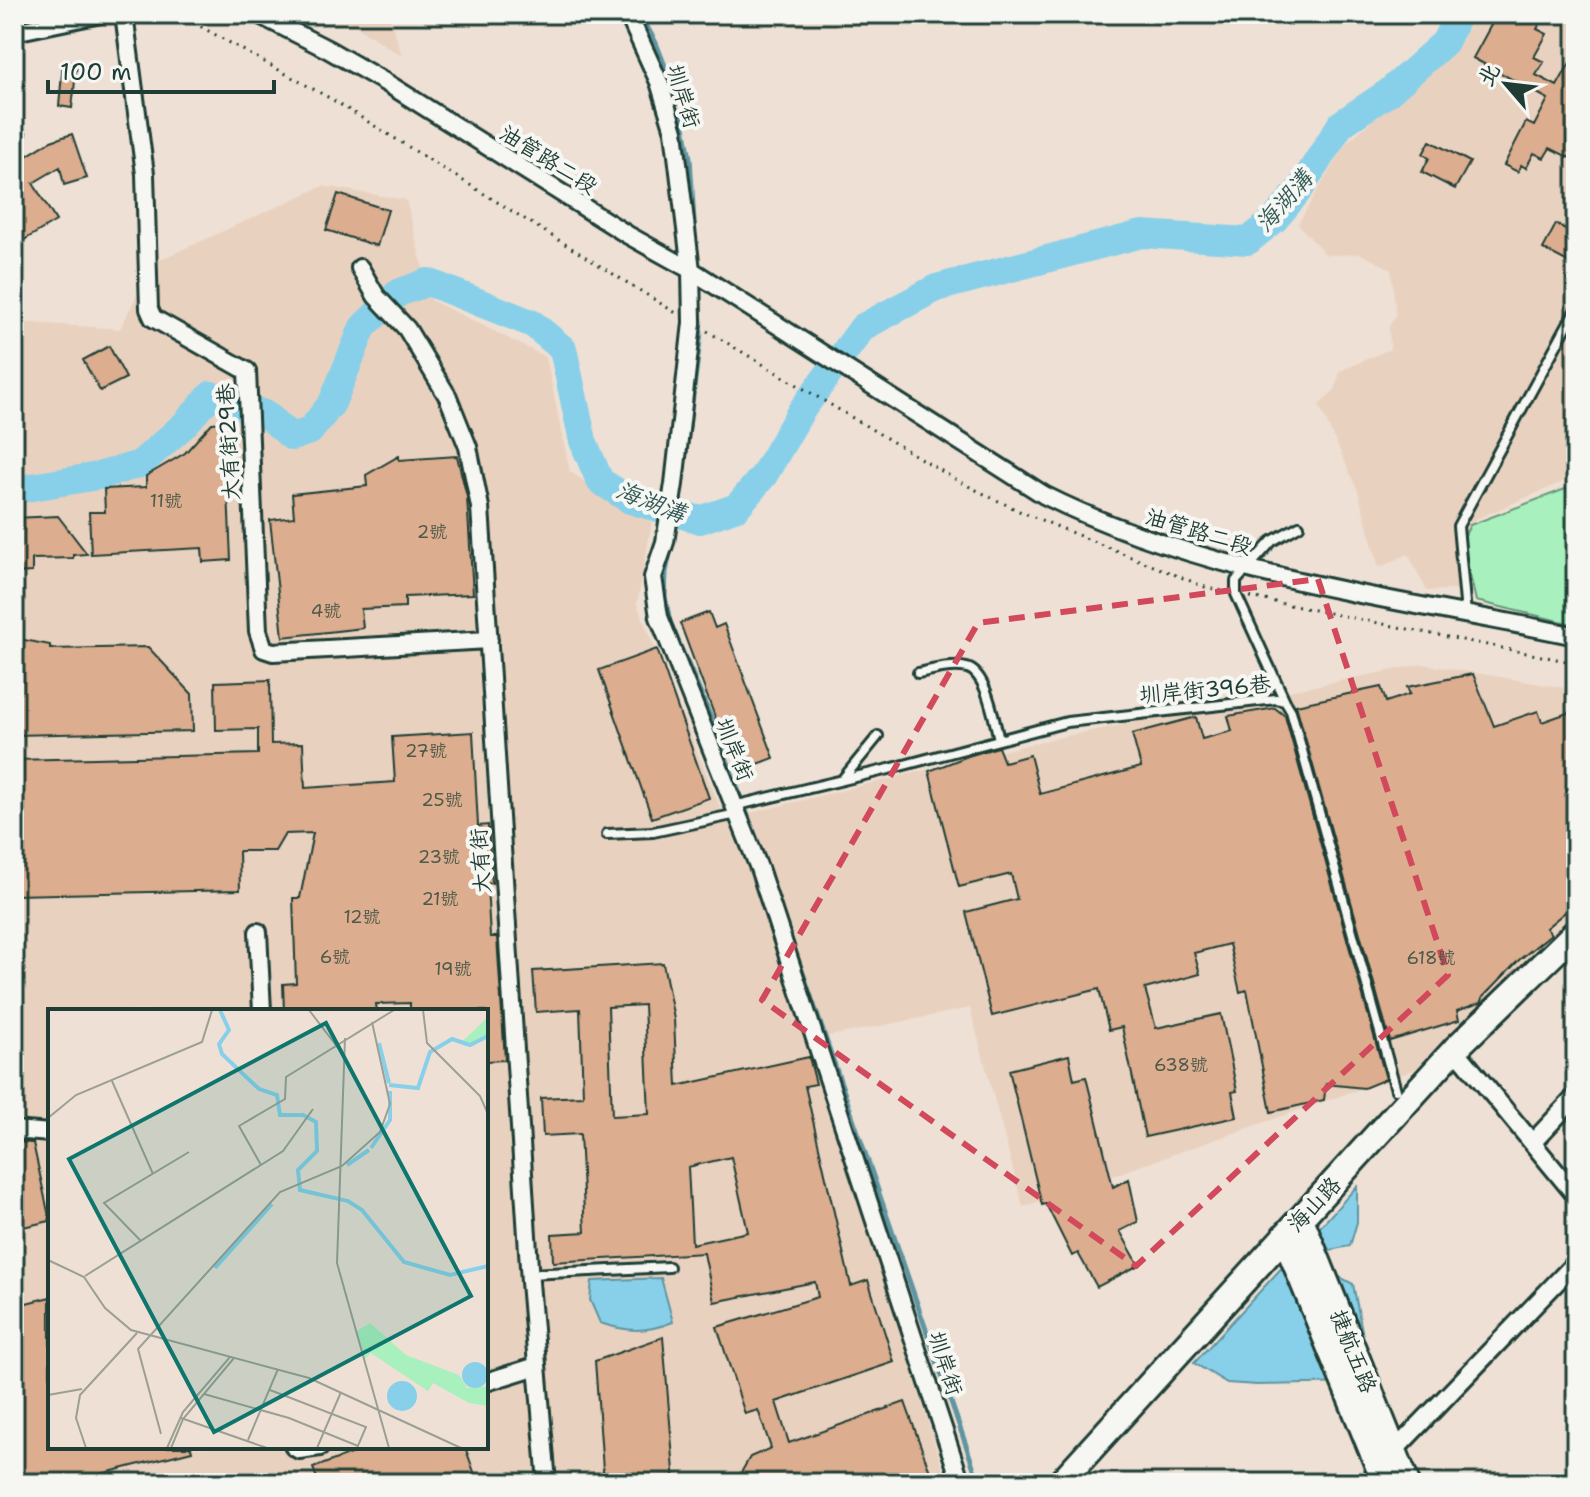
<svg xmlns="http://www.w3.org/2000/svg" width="1590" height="1497" font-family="'Shantell Sans','LXGW WenKai TC',sans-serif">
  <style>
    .built { fill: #e9d1bf; fill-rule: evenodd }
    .green { fill: #a8f0bd; stroke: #649678; stroke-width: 2 }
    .water { fill: #88d0e9; stroke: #5e95a1; stroke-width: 2 }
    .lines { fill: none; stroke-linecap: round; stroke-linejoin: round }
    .stream { stroke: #5e95a1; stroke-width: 5 }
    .river { stroke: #88d0e9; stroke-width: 28 }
    .building { fill: #dcad8e; stroke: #1f3d34; stroke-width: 2; fill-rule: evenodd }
    .lane-casing { stroke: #1f3d34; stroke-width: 14 }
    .street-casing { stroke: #1f3d34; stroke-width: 22 }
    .secondary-casing { stroke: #1f3d34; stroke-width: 30 }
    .path { stroke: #1f3d34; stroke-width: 3; stroke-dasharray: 2 6; stroke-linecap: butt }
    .lane { stroke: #f6f6f2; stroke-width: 8 }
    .street { stroke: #f6f6f2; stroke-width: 16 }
    .secondary { stroke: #f6f6f2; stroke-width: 24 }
    .marked { fill: none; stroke: #d1495b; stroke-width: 6; stroke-dasharray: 16 10; stroke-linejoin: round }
    .labels { text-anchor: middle; stroke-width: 8; stroke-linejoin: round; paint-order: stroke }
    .number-label { font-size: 18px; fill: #4e594a }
    .street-label { font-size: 22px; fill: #1f3d34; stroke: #f6f6f2 }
    .water-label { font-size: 24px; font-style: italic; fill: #345a58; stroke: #f6f6f2 }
    .inset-river { fill: none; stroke: #88d0e9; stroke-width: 4 }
    .inset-road { fill: none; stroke: #9b9f94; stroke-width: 2 }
    .view { fill: #0f766e; fill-opacity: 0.15; stroke: #0f766e; stroke-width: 4 }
    .inset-edge { fill: none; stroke: #1f3d34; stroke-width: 4 }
  </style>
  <rect width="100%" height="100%" fill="#eee0d4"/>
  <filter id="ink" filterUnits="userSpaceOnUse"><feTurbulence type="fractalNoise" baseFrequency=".0125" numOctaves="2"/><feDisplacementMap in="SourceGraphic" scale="16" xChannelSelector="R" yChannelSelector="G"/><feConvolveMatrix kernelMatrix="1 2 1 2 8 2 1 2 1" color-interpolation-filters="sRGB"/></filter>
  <g filter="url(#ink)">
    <path class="built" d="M337 14H389L402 56Z
      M1474 14H1576V476L1472 521 1469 589 1427 591 1408 554 1379 568 1358 491 1319 405 1335 390 1340 371 1390 349 1389 327 1396 315 1391 269 1361 254 1326 255 1298 224 1345 144 1459 45Z
      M323 186 406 200 431 300 546 357 570 472 652 522 637 604 725 819 1047 740 1423 664 1576 690V925L1414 1070 1023 1207 970 1008 810 1040 947 1483H14V382L17 381 18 322 120 329 153 263ZM50 1011H486V1447H50Z"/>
    <path class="green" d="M1576 485V625L1476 601 1462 541 1470 525Z"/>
    <path class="water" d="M1357 1186V1222L1350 1246 1330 1250 1311 1237Z
      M1298 1250 1328 1271 1353 1284 1368 1362 1354 1383 1257 1385 1227 1383 1194 1363Z
      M661 1278 673 1322C644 1333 628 1332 600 1323L590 1300 592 1281Z"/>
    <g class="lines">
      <path class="stream" d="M640 14 656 43 677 97
        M681 111 690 158 695 237
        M699 300 701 322
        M701 332 678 514 666 572 665 597 670 622 714 725 758 843
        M785 921 979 1483"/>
      <path class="river" d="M14 490 98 476 140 464 184 425 211 395 267 415 292 437 310 431 332 403 363 327 398 293 428 282 533 324 563 349 583 441 600 481 630 500 700 520 737 507 764 475 801 411 863 327 936 288 1142 234 1248 241 1275 219 1300 189 1341 124 1389 92 1445 42 1458 14"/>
    </g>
    <path class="building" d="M1497 14H1545L1537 29 1547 34 1534 57 1544 62 1536 75 1557 86 1576 52V161L1550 148 1544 158 1534 153 1526 168 1521 165 1518 172 1504 165 1526 122 1534 126 1548 99 1473 58Z
      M63 62 77 63 72 108 59 106Z
      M14 132 26 133 23 158 51 141 72 134 87 178 64 185 60 167 33 183 56 221 14 246Z
      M1430 141 1470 162 1455 189 1422 172 1429 158 1423 154Z
      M338 194 388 210 377 246 326 230Z
      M1556 224 1576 235V266L1543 249Z
      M109 346 126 378 100 391 83 360Z
      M225 422 231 560 203 562 202 548 91 554 89 512H105L104 489 146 487V476L185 453 212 423Z
      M399 456V460L457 456 467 497 473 594 405 597V607L361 609 363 628 283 637 270 520 294 517 292 494 367 486 366 475Z
      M58 516 87 554 73 555V558L32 559V572L14 573V518Z
      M709 612 715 628 724 624 774 758 747 768 730 720 718 725 680 623Z
      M14 638 50 645V649L148 647 192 694 193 731 14 735Z
      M657 649 709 798 652 818 599 670Z
      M1473 674 1494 726 1538 711 1542 722 1576 710V903L1546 928 1551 934 1519 960 1483 997 1482 1002 1457 1011 1459 1020 1390 1041 1296 705 1381 687 1386 702 1410 694 1407 687Z
      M270 680 271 744 303 743 305 788 395 782 392 737 473 732 478 826 488 825 492 883 487 884 490 937H497L505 1060 486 1061V1011H410V1003L376 1004 377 1011H284L283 984 296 983 293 898H300L313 833 285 834 275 851H239L240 890 14 895V760L258 754V729L216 730 215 682Z
      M1275 708 1285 716 1386 1079 1364 1088 1326 1084 1324 1100 1271 1112 1247 990 1240 992 1229 944 1194 953 1200 974 1145 989 1156 1028 1221 1014 1237 1091 1232 1092 1237 1117 1145 1137 1122 1027 1109 1030 1099 989 992 1016 966 912 1017 899 1011 874 959 887 929 771 968 756 998 747 1004 762 1030 755 1040 794 1141 767 1132 734 1196 717 1202 739 1232 731 1228 716Z
      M663 963 674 1019 677 1086 809 1057 816 1084 805 1086 851 1286 868 1280 894 1362 776 1402 789 1443 905 1402 934 1483H735L750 1457 771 1448 758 1410 745 1414 717 1327 818 1297 815 1282 714 1302 704 1253 553 1262 552 1234 585 1232 580 1134 543 1136 541 1098 583 1096 580 1009 536 1012 533 971ZM644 1005 649 1114 612 1116 608 1007ZM731 1157 748 1232 692 1244 688 1167Z
      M1069 1055 1074 1080 1086 1077 1113 1187 1129 1179 1138 1222 1120 1231 1139 1265 1097 1287 1078 1253 1072 1256 1046 1204 1042 1205 1009 1070Z
      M14 1142 33 1143 50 1221 14 1229Z
      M50 1297V1447H191L192 1451 65 1483H14V1306Z
      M663 1337 675 1483H604L595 1361Z
      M369 1447H465L478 1483H319L313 1468Z"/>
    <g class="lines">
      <defs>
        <path id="lane" d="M1466 614 1458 526 1576 309
          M918 673C933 670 952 664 967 668 987 673 994 721 999 739
          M1285 701 1236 594V581L1272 541 1299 526
          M842 780 878 736
          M734 806 889 769 1067 722 1276 699 1285 701 1291 711 1396 1090
          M607 834 653 832 737 814
          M530 1274 669 1267"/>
        <path id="street" d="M124 14 145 174 149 309 153 318 247 371 258 631 264 649 273 652 489 640
          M258 14 329 50 390 85 628 235 691 270 1044 495C1210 578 1397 598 1576 636
          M628 14 659 82 674 131 691 270 692 323 674 484 665 542 653 577 659 617 759 868 961 1483
          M14 32 101 14
          M360 268 376 296 407 329 448 397 468 447 480 507 530 1282 547 1483
          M258 932 262 1011
          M1455 1049 1576 1196
          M14 1130 50 1133
          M1533 1142 1576 1096
          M486 1382 537 1366
          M294 1447 299 1450 320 1447
          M1394 1451 1576 1262"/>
        <path id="secondary" d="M1301 1219 1407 1483
          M1284 1236 1385 1483
          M1060 1483 1455 1049 1576 932"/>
      </defs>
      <use href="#lane" class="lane-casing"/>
      <use href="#street" class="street-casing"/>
      <use href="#secondary" class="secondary-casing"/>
      <path class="path" d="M146 14 148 21 178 14 333 100 676 313
        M707 331 960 482 1019 511 1205 587 1223 591
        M1250 597 1576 663"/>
      <use href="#lane" class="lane"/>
      <use href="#street" class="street"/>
      <use href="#secondary" class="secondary"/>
    </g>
  </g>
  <path class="marked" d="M1318 579 1448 975 1136 1266 762 1000 978 623Z"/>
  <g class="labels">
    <g class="number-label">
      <text x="166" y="507">11號</text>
      <text x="432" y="538">2號</text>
      <text x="326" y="617">4號</text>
      <text x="426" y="757">27號</text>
      <text x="442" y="806">25號</text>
      <text x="439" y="863">23號</text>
      <text x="440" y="905">21號</text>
      <text x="362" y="923">12號</text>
      <text x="335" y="963">6號</text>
      <text x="1431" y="964">618號</text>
      <text x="453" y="975">19號</text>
      <text x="1181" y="1071">638號</text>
    </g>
    <g class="street-label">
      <text transform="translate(684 96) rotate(73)" y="8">圳岸街</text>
      <text transform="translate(549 159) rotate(32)" y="8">油管路二段</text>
      <text transform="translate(228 442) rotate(-93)" y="8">大有街29巷</text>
      <text transform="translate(1199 531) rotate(17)" y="8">油管路二段</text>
      <text transform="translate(1205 689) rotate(-5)" y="8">圳岸街396巷</text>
      <text transform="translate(735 749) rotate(68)" y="8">圳岸街</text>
      <text transform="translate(480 861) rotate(-94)" y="8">大有街</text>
      <text transform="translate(1314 1204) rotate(-47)" y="8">海山路</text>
      <text transform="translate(1354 1351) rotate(68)" y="8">捷航五路</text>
      <text transform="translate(946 1363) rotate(72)" y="8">圳岸街</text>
    </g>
    <g class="water-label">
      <text transform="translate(1284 201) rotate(-49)" y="8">海湖溝</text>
      <text transform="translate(651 502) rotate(21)" y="8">海湖溝</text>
    </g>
  </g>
  <g transform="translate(48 1009)">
    <rect width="440" height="440" fill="#eee0d4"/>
    <path d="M440 8V27L416 37 413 34ZM322 314 358 346 411 366 419 379 440 377V397L421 394 385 374 380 382 323 344 317 350 309 322Z" fill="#a8f0bd"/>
    <path d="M414 366a13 13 0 1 1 26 0a13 13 0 1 1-26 0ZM339 387a15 15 0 1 1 30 0a15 15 0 1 1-30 0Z" fill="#88d0e9"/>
    <path class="inset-river" d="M172 1 181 21 171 35 174 45 211 80 229 86 232 106H255L268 113 269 142 250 161 252 181 300 192 314 201 356 253 402 266 440 257M331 34 341 74M341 76 370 79 382 43 404 30 422 36 440 27M323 139 342 111V82M299 156 321 141M167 259 224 195"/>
    <path class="inset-road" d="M261 1 297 48M375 1 379 34 432 87 440 105M297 29 289 254 341 439M64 72 105 165M0 109 28 86 154 33 164 1M213 156 191 117 237 90 238 68 346 1M92 231 56 194 141 143M0 251 36 268 57 299 83 321 261 369 413 439M37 267 235 142 265 100M222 381 318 418 309 439M156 385 241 409 310 437M0 386 34 380M133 409 219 439M113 425 90 340 232 183 294 157 332 123 342 95 324 13M200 431 230 360M38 439 28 409 32 386 89 324M119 439 135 403 182 348M123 439 135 410 186 349M269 439 293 383"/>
    <path class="view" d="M278 14 423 287 166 423 21 150Z"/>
    <rect width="440" height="440" class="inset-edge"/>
  </g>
  <rect width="1590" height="1497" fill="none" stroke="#f6f6f2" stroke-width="48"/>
  <rect x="24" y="24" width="1542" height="1449" fill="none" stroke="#1f3d34" stroke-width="3" filter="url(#ink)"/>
  <g transform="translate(1506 84) rotate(298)" stroke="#f6f6f2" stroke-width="6" paint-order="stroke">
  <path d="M0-6L14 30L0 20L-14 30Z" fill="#1f3d34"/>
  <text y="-12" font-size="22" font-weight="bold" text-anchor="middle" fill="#1f3d34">北</text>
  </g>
  <path d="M48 80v12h226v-12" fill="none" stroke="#1f3d34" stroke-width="4"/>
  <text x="60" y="80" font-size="24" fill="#1f3d34" stroke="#f6f6f2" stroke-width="6" paint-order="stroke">100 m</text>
</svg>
